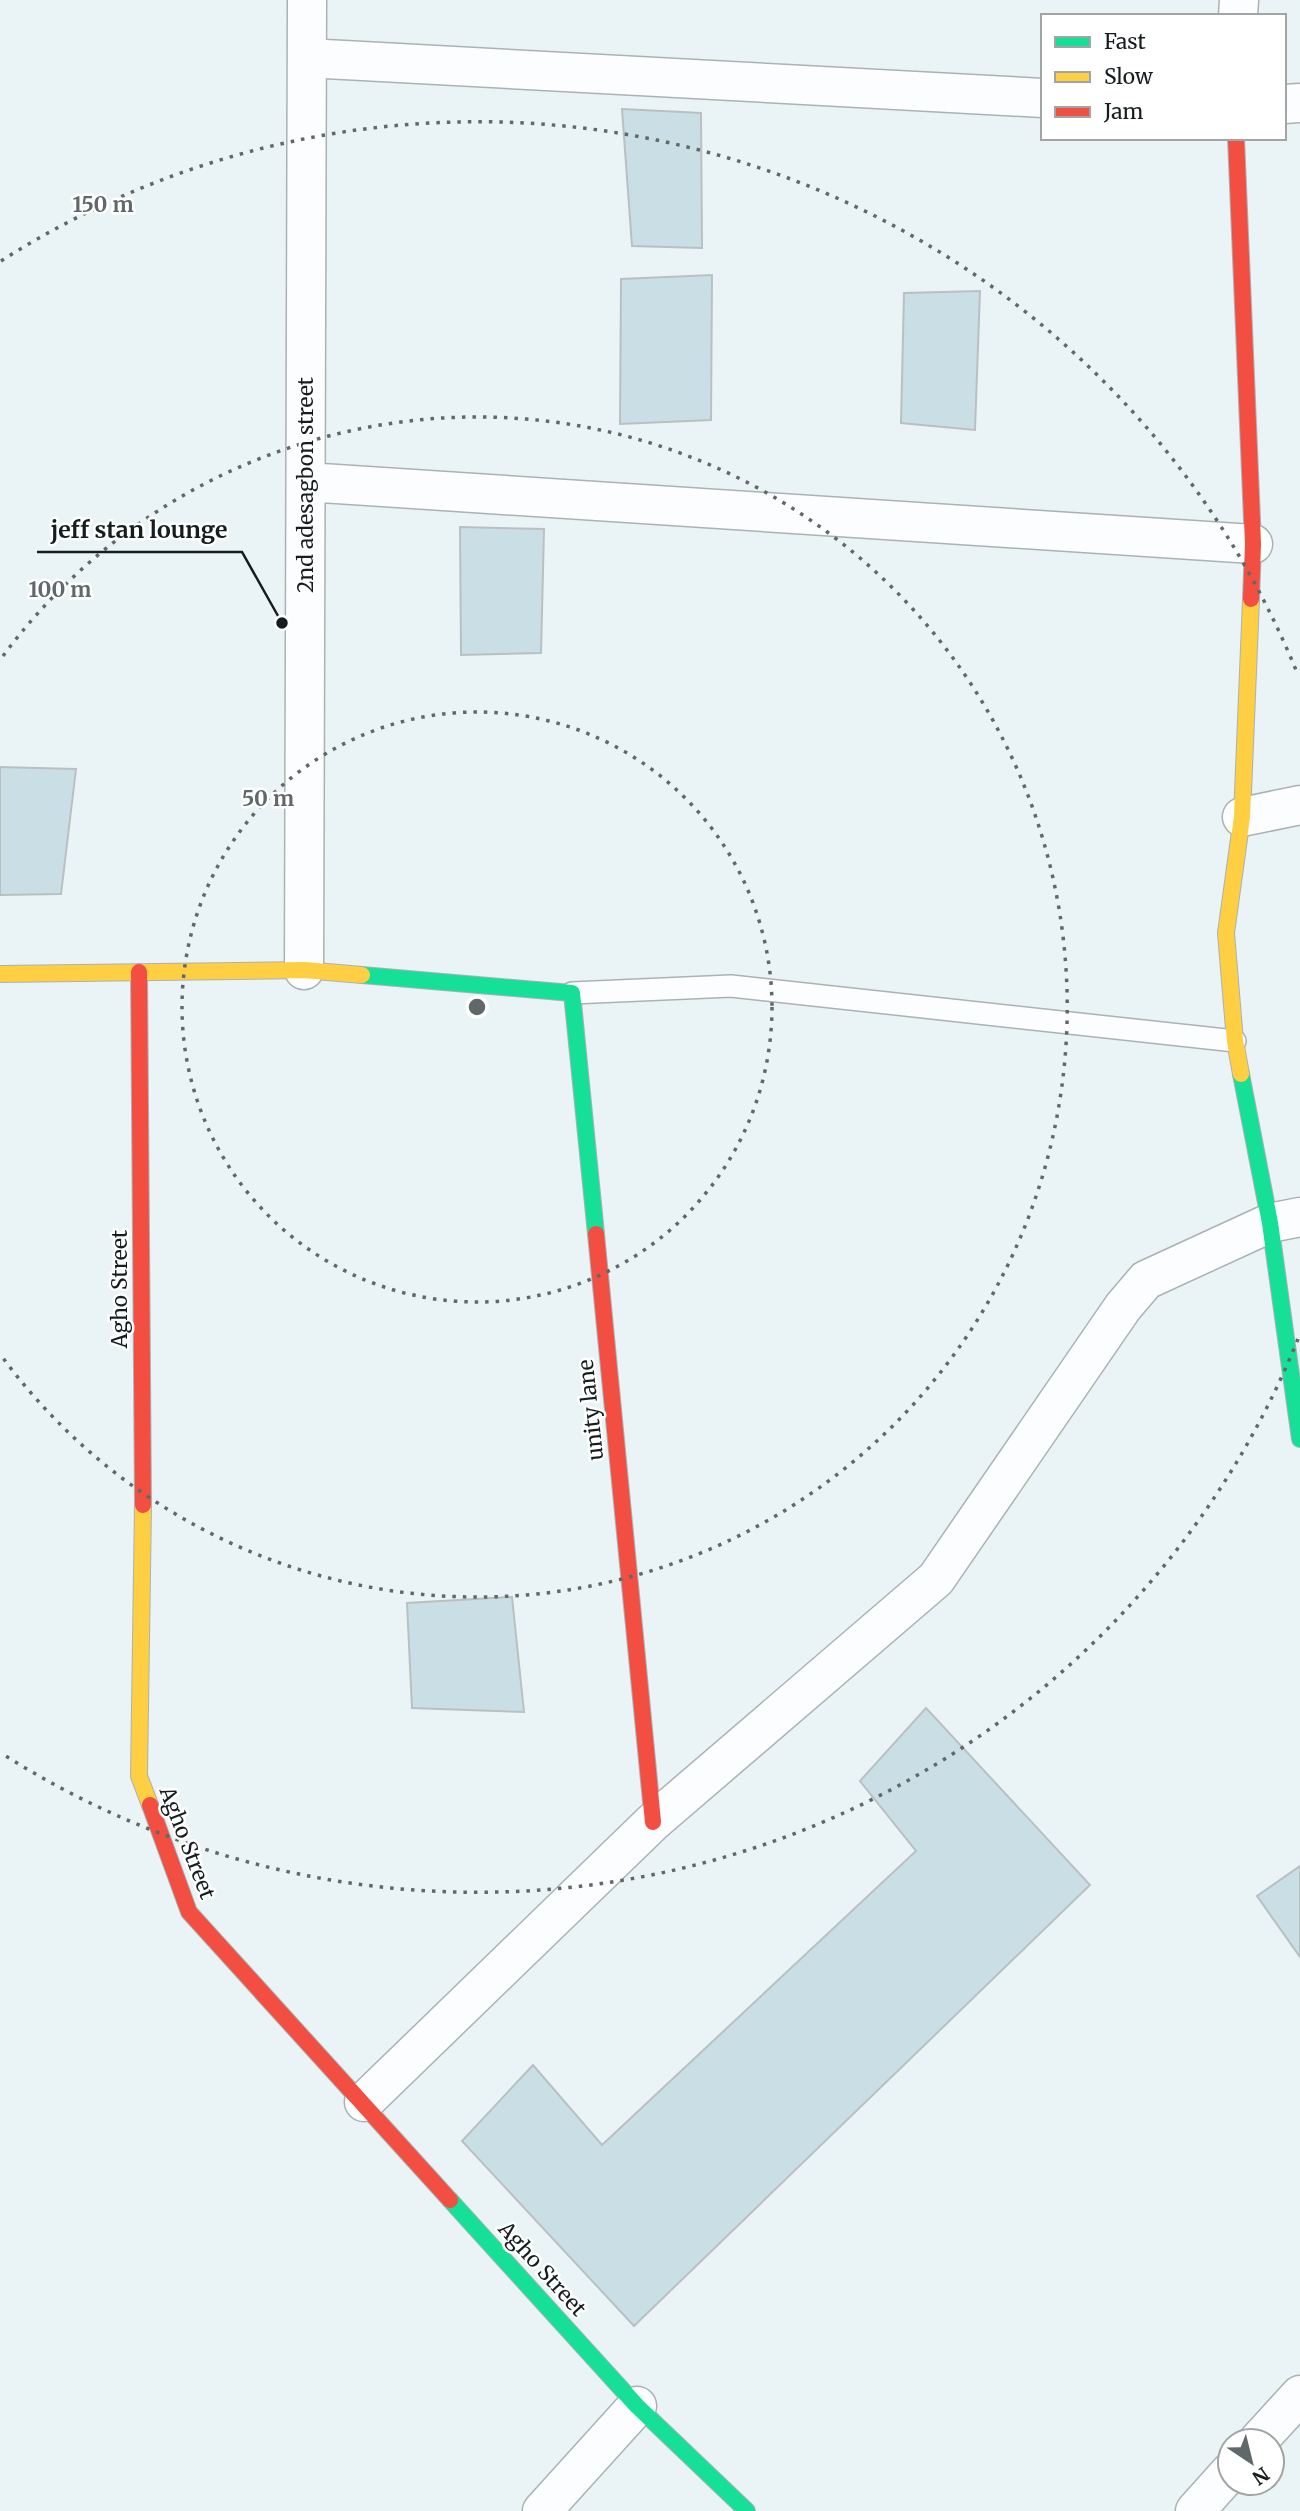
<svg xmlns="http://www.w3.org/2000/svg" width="1300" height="2511" font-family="Merriweather,serif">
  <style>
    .building { fill: #cadfe5; stroke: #b8c0c2; stroke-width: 2 }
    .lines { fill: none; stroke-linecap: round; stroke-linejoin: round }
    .lane-casing { stroke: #aab2b4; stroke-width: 24 }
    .street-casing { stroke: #aab2b4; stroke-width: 41 }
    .fast-casing { stroke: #aab2b4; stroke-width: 18 }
    .slow-casing { stroke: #aab2b4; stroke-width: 18 }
    .jam-casing { stroke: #aab2b4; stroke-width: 18 }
    .lane { stroke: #fcfdfe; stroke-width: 21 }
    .street { stroke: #fcfdfe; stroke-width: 38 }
    .fast { stroke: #16e098; stroke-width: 16 }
    .slow { stroke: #ffcf43; stroke-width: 16 }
    .jam { stroke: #f24e42; stroke-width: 16 }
    .ring { fill: none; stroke: #60686a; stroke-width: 3.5; stroke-dasharray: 3.5 7 }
    .labels { text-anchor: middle; stroke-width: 5; stroke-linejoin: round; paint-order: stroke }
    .street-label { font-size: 21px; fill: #161d1e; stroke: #fff }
    .centre { fill: #60686a; stroke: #fff; stroke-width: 3.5 }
    .ring-label { font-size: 21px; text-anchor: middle; font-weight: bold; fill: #60686a; stroke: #fff; stroke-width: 5; stroke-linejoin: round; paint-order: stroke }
    .leader { fill: none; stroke: #161d1e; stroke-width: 2.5 }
    .callout-dot { fill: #161d1e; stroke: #fff; stroke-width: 2.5 }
    .callout-label { font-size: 23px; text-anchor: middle; font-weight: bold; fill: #161d1e; stroke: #fff; stroke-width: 5; stroke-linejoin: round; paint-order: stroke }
  </style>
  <rect width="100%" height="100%" fill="#eaf4f7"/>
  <path class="building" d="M622 109 701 113 702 248 632 246Z
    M712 275 711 420 620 424 621 279Z
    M980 291 975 430 901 423 904 293Z
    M460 527 544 529 541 653 461 655Z
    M0 767 76 769 61 894 0 895Z
    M512 1597 524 1712 412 1708 407 1603Z
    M926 1708 1090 1885 634 2326 462 2141 533 2065 602 2145 916 1851 860 1781Z
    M1300 1866V1957L1257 1896Z"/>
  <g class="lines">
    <defs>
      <path id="lane" d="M572 993 731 986 1235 1041"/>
      <path id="street" d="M1238 16 1239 0
        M307 58 1043 98
        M1284 104 1300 103
        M306 482 1253 544
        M1242 817 1300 805
        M304 970 307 0
        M364 2102 653 1822 936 1579 1123 1307 1146 1280 1270 1223 1300 1217
        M1258 2441 1300 2395
        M542 2511 637 2406
        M1195 2511 1230 2472"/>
      <path id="fast" d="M362 975 572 993 596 1234
        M1241 1074 1270 1223 1300 1439
        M450 2200 637 2406 747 2511"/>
      <path id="slow" d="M0 974 304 970 362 975
        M1241 1074 1235 1041 1226 933 1242 817 1251 599
        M143 1505 139 1776 150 1805"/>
      <path id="jam" d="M1236 138 1253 544 1251 599
        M139 972 143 1505
        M596 1234 653 1822
        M150 1805 189 1912 450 2200"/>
    </defs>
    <use href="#lane" class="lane-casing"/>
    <use href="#street" class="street-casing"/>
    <use href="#fast" class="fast-casing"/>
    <use href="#slow" class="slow-casing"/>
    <use href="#jam" class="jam-casing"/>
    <use href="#lane" class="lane"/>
    <use href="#street" class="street"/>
    <use href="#fast" class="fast"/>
    <use href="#slow" class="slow"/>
    <use href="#jam" class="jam"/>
  </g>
  <g class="ring">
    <circle cx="477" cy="1007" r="295"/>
    <path d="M3 656A590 590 0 1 1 3 1358"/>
    <path d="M1298 1339A885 885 0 0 1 1 1753M1 261A885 885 0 0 1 1298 675"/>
  </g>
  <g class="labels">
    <g class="street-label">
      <text transform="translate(306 485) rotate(-90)" y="7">2nd adesagbon street</text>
      <text transform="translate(120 1289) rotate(-90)" y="7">Agho Street</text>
      <text transform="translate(591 1410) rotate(-96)" y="7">unity lane</text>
      <text transform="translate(187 1843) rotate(69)" y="7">Agho Street</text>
      <text transform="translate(542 2269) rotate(48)" y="7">Agho Street</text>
    </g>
  </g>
  <circle cx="477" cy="1007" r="10" class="centre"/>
  <g class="ring-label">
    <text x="103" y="212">150 m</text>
    <text x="60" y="597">100 m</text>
    <text x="268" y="806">50 m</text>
  </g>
  <path class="leader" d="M282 623L242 552H37"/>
  <circle class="callout-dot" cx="282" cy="623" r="7"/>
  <g class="callout-label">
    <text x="139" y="538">jeff stan lounge</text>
  </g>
  <rect x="1041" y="14" width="245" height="126" fill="#ffffff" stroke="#a2a5a5" stroke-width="2"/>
  <rect x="1055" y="37" width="35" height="10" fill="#16e098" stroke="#a2a5a5" stroke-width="2"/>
  <text x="1104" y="49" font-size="21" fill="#161d1e">Fast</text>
  <rect x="1055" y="72" width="35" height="10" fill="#ffcf43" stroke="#a2a5a5" stroke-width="2"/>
  <text x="1104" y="84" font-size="21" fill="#161d1e">Slow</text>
  <rect x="1055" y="107" width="35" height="10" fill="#f24e42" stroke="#a2a5a5" stroke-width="2"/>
  <text x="1104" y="119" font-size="21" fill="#161d1e">Jam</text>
  <g transform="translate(1251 2462) rotate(145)"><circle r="33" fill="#ffffff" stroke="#a2a5a5" stroke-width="2"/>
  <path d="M0-5L12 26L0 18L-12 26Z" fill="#60686a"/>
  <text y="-10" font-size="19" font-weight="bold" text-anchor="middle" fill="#161d1e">N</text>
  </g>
</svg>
